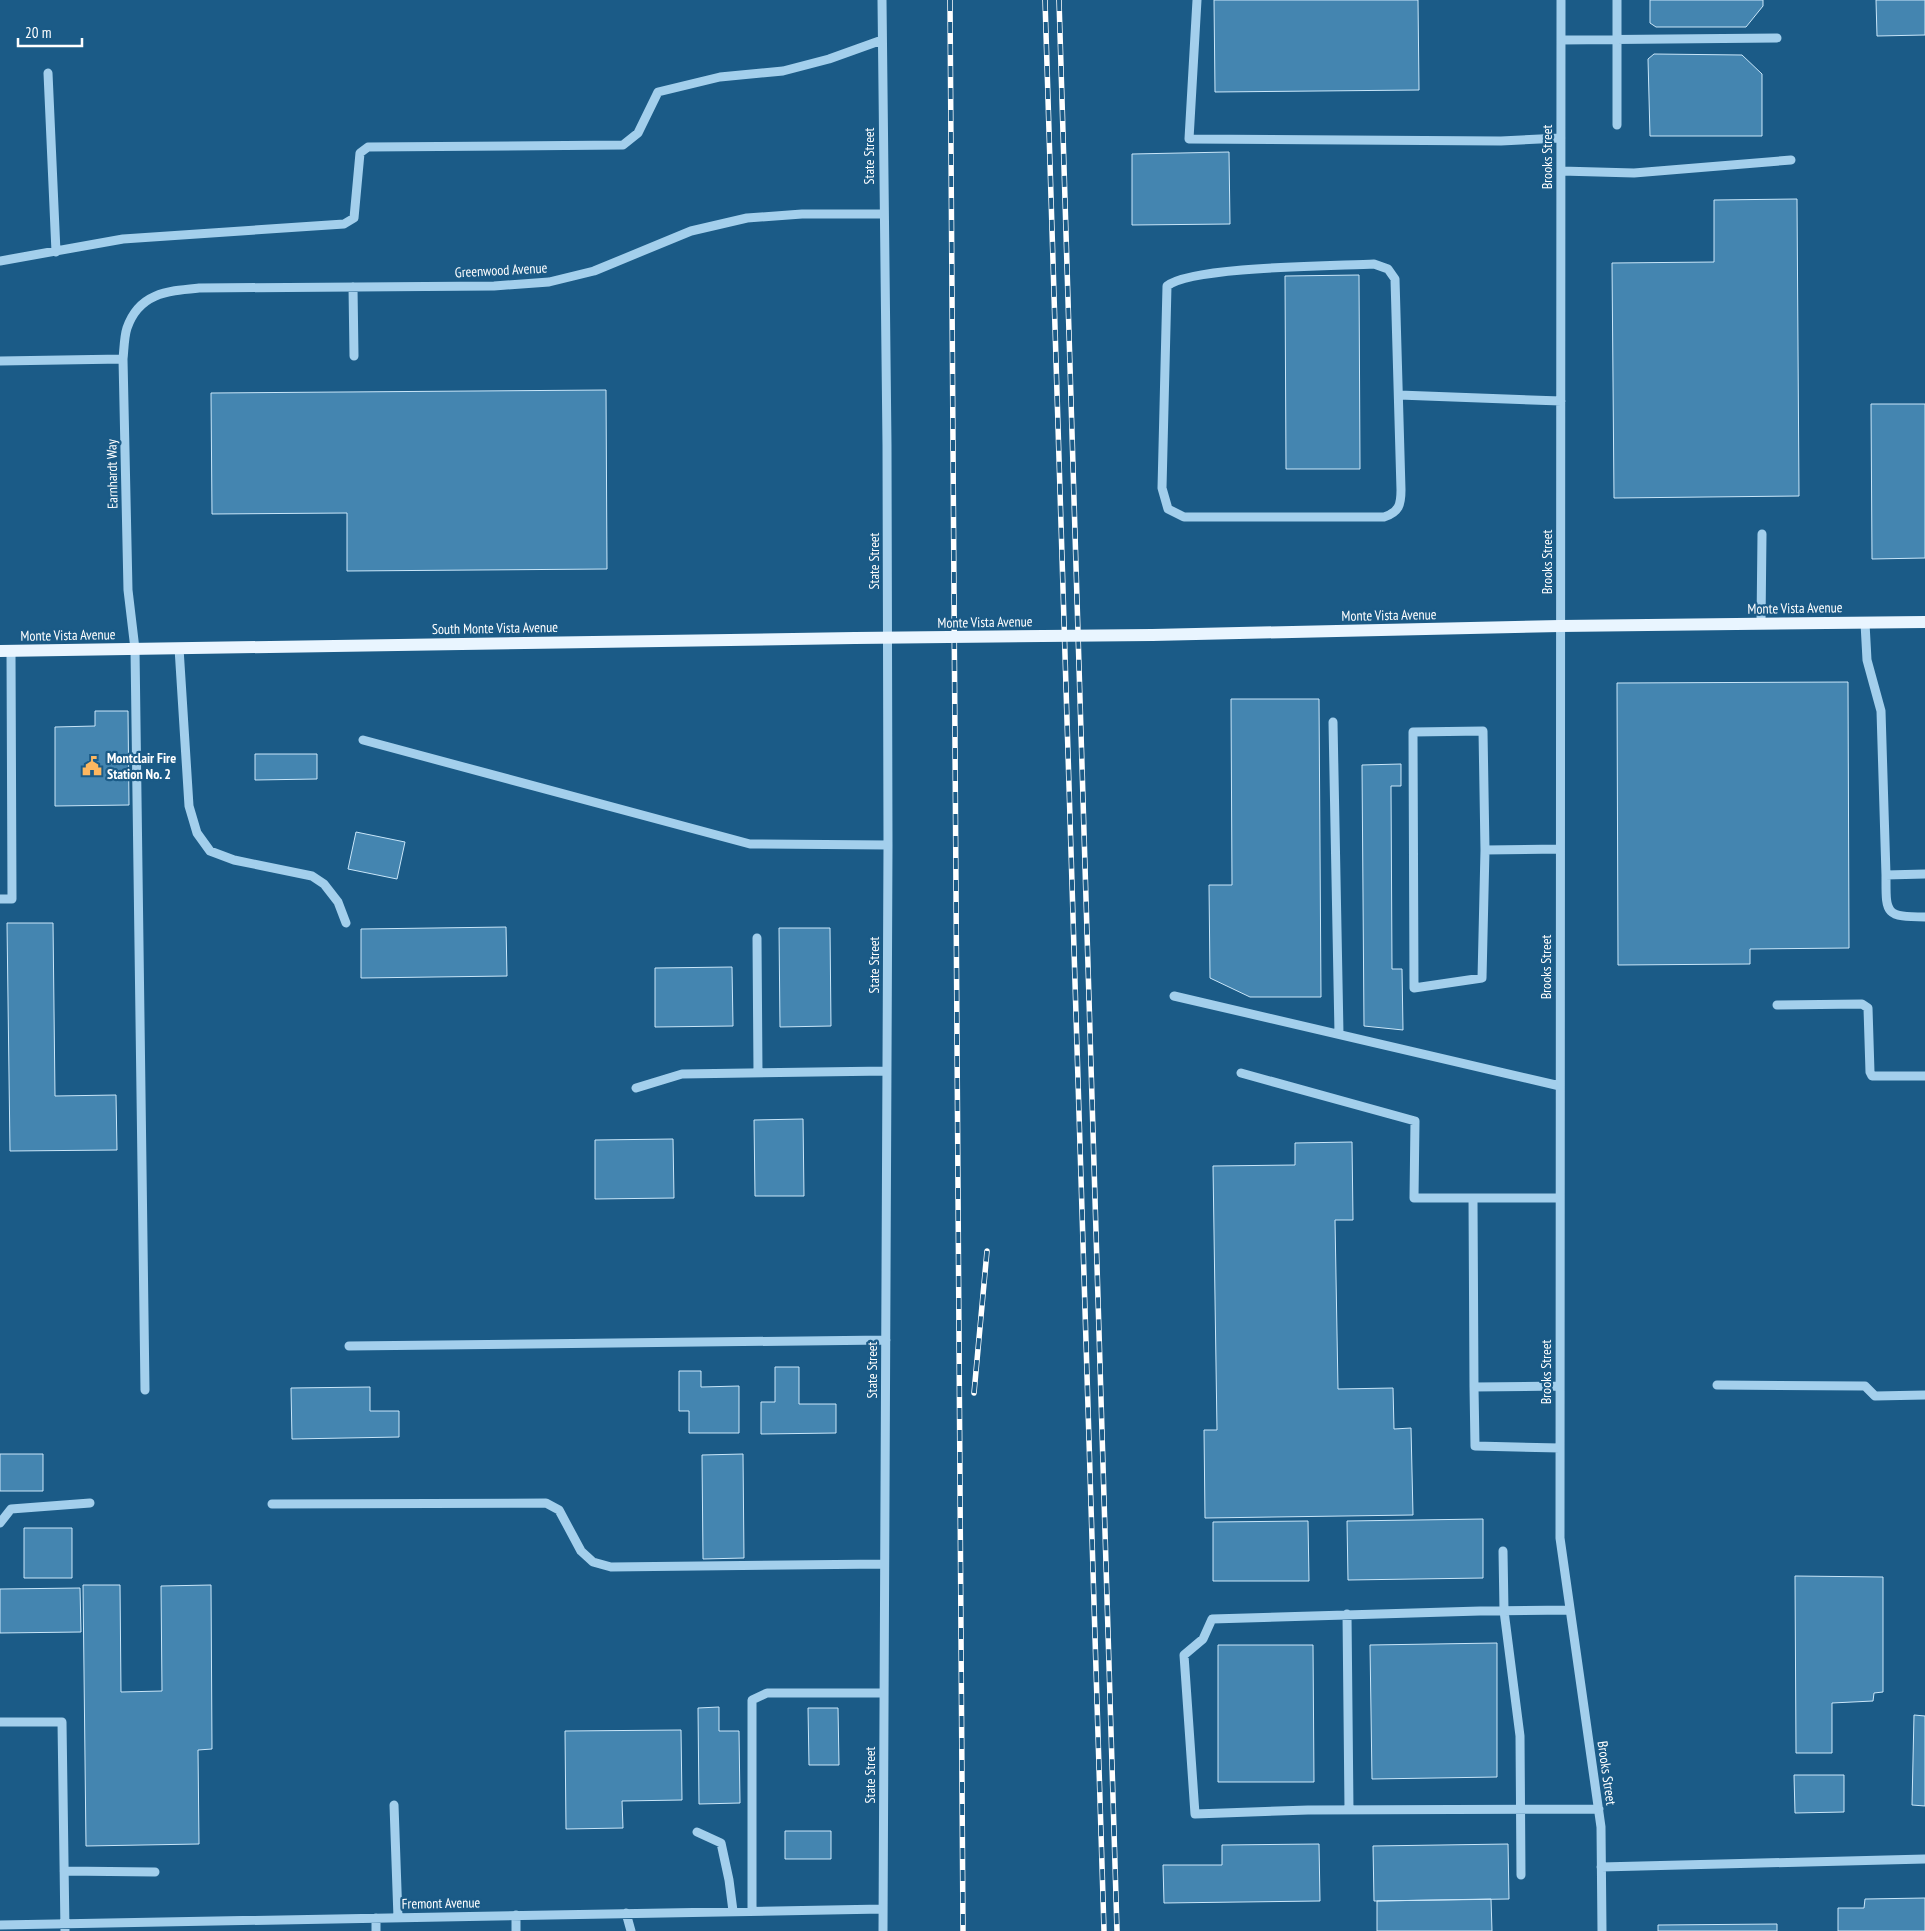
<svg xmlns="http://www.w3.org/2000/svg" width="1925" height="1931" font-family="'PT Sans Narrow',sans-serif">
  <style>
    .building { fill: #4485b0; stroke: #c9e6f9 }
    .lines { fill: none; stroke-linecap: round; stroke-linejoin: round }
    .minor { stroke: #a3cfec; stroke-width: 9 }
    .major { stroke: #e9f5ff; stroke-width: 12 }
    .rail-casing { stroke: #fff; stroke-width: 5.5 }
    .rail { stroke: #1b5b87; stroke-width: 4; stroke-dasharray: 11; stroke-linecap: butt }
    .major-bridge { stroke: #e9f5ff; stroke-width: 12 }
    .labels { text-anchor: middle; stroke-width: 4.5; stroke-linejoin: round; paint-order: stroke }
    .street-label { font-size: 14px; fill: #fff; stroke: #1b5b87 }
    .poi-label { font-size: 14px; font-weight: bold; fill: #fff; stroke: #1b5b87; text-anchor: start }
  </style>
  <rect width="100%" height="100%" fill="#1b5b87"/>
  <path class="building" d="M1214 0H1418L1419 90 1215 92Z
    M1650 0H1763V6L1746 27H1656L1650 23Z
    M1876 0H1925V35L1877 36Z
    M1654 54 1742 55 1762 74V136H1650L1648 59Z
    M1229 152 1230 224 1132 225V154Z
    M1797 199 1799 496 1614 498 1612 263 1714 262V200Z
    M1359 275 1360 469H1286L1285 276Z
    M606 390 607 569 347 571V513L212 514 211 393Z
    M1871 404H1925V558L1872 559Z
    M1848 682 1849 948 1750 949V964L1618 965 1617 683Z
    M1231 699H1319L1321 997H1250L1210 978 1209 885H1232Z
    M95 711H128L129 805 55 806V727L95 726Z
    M255 754H317V779L255 780Z
    M1401 764V786H1391L1392 969H1402L1403 1030 1364 1026 1362 765Z
    M356 832 405 842 397 879 348 869Z
    M7 923H53L55 1096 116 1095 117 1150 10 1151Z
    M506 927 507 976 361 978V929Z
    M779 928H830L831 1026 780 1027Z
    M732 967 733 1026 655 1027V968Z
    M803 1119 804 1196H755L754 1120Z
    M673 1139 674 1198 595 1199V1140Z
    M1352 1142 1353 1220H1335L1338 1389 1393 1388 1394 1429 1411 1428 1413 1515 1205 1518 1204 1430H1217L1213 1166 1295 1165V1143Z
    M775 1367H799V1404H836V1433L761 1434V1402H775Z
    M679 1371H701V1387L739 1386V1433H689V1411H679Z
    M370 1387V1411H399V1437L292 1439 291 1388Z
    M0 1454H43V1491H0Z
    M743 1454 744 1558 703 1559 702 1455Z
    M1483 1519V1578L1348 1580 1347 1521Z
    M1308 1521 1309 1581H1213V1522Z
    M24 1528H72V1578H24Z
    M1795 1576 1883 1577V1692L1874 1693 1873 1701 1832 1703V1753H1796Z
    M83 1585H120L121 1692 162 1691 161 1586 211 1585 212 1749 198 1750 199 1844 86 1846Z
    M80 1588 81 1632 0 1633V1589Z
    M1497 1643V1777L1372 1779 1370 1645Z
    M1218 1645H1313L1314 1782H1218Z
    M719 1707V1731H739L740 1803 699 1804 698 1708Z
    M808 1708H838L839 1765H809Z
    M1914 1715 1925 1716V1806L1912 1805Z
    M681 1730 682 1800 622 1801 623 1828 566 1829 565 1731Z
    M1794 1775H1844V1812L1795 1813Z
    M785 1831H831V1859H785Z
    M1319 1844 1320 1901 1164 1903 1163 1865H1222V1845Z
    M1508 1844 1509 1899 1374 1901 1373 1846Z
    M1925 1898V1931H1838V1908H1864L1865 1899Z
    M1491 1899 1492 1931H1377V1901Z
    M1777 1924V1931H1658V1925Z"/>
  <g class="lines">
    <path class="minor" d="M882 0 887 445 888 845 883 1931
      M1197 0 1189 139 1501 141 1561 138
      M1561 0 1560 1538 1601 1827 1602 1931
      M1561 40 1777 38
      M48 73 56 252
      M1617 125V0
      M1561 171 1634 173 1791 160
      M0 261 123 239 344 224 354 218 360 153 368 147 623 145 638 133 658 92 720 77 783 71 829 59 882 40
      M1374 264 1388 269 1395 279 1401 490C1401 505 1399 512 1384 517H1184L1168 509 1162 488 1167 286C1191 266 1336 266 1374 264Z
      M353 287 354 356
      M0 361 123 359
      M1399 395 1561 401
      M1865 623 1867 660 1881 711 1886 875
      M1761 624 1762 534
      M179 648 189 806 197 833 210 851 234 860 312 876 324 884 338 902 346 923
      M1333 722 1339 1034
      M363 740 750 844 888 845
      M1485 850 1482 978 1414 988 1413 732 1483 731 1485 850 1560 849
      M1925 874 1886 875C1886 913 1884 917 1925 917
      M0 899H12L11 651
      M757 938 758 1073
      M1174 996 1560 1086
      M1777 1005 1862 1004 1868 1008 1870 1072 1872 1076H1925
      M1241 1073 1415 1121 1414 1198H1473
      M636 1088 682 1074 887 1071
      M349 1346 886 1340
      M1717 1385 1865 1386 1875 1396 1925 1395
      M1560 1386 1474 1387 1473 1198H1560
      M1474 1387 1475 1446 1560 1448
      M145 1390 135 649 128 590 123 359C124 350 124 337 127 328 139 293 167 291 199 288L494 286 549 282 594 271 691 231 747 218 802 214H883
      M272 1504 546 1503 559 1510 581 1551 593 1562 611 1567 884 1564
      M0 1523 11 1509 90 1503
      M1503 1551 1504 1611 1520 1736 1521 1875
      M1570 1610 1480 1611 1212 1619 1203 1639 1184 1655 1195 1814 1308 1810 1599 1809
      M1347 1614 1349 1810
      M0 1722H62L65 1931
      M394 1805 398 1918
      M697 1832 721 1843 729 1880 733 1911
      M1601 1867 1925 1859
      M64 1871 155 1872
      M752 1911V1700L767 1693H884
      M626 1913 631 1931
      M0 1925 883 1909
      M376 1931V1918
      M516 1931V1915"/>
    <path class="major" d="M1152 635 1560 626 1925 622
      M0 651 855 638"/>
    <defs>
      <path id="rail" d="M950 0 963 1931
        M1045 0 1104 1931
        M1059 0 1117 1931
        M974 1393 987 1251"/>
    </defs>
    <use href="#rail" class="rail-casing"/>
    <use href="#rail" class="rail"/>
    <path class="major-bridge" d="M855 638 1152 635"/>
  </g>
  <defs>
    <symbol id="civic-bare" viewBox="-9 -9 18 18"><path d="M-.6-6.5H3V-4.5H.6V-3L4-1V1h2V6H-6V1h2V-1L-.6-3ZM-1.2 2.5V6h2.4V2.5Z" fill="#fdb760" stroke="#1b5b87" stroke-width="2.5" paint-order="stroke"/></symbol>
  </defs>
  <g fill-rule="evenodd">
    <use href="#civic-bare" x="78" y="752" width="28" height="28"/>
  </g>
  <g class="labels">
    <g class="street-label">
      <text transform="translate(869 156) rotate(-90)" y="5">State Street</text>
      <text transform="translate(1547 157) rotate(-90)" y="5">Brooks Street</text>
      <text transform="translate(501 270) rotate(-3)" y="5">Greenwood Avenue</text>
      <text transform="translate(112 474) rotate(-91)" y="5">Earnhardt Way</text>
      <text transform="translate(874 561) rotate(-90)" y="5">State Street</text>
      <text transform="translate(1547 562) rotate(-90)" y="5">Brooks Street</text>
      <text transform="translate(1795 608) rotate(-1)" y="5">Monte Vista Avenue</text>
      <text transform="translate(1389 615) rotate(-1)" y="5">Monte Vista Avenue</text>
      <text transform="translate(985 622) rotate(-1)" y="5">Monte Vista Avenue</text>
      <text transform="translate(495 628) rotate(-1)" y="5">South Monte Vista Avenue</text>
      <text transform="translate(68 635) rotate(-1)" y="5">Monte Vista Avenue</text>
      <text transform="translate(874 965) rotate(-90)" y="5">State Street</text>
      <text transform="translate(1546 967) rotate(-90)" y="5">Brooks Street</text>
      <text transform="translate(872 1370) rotate(-90)" y="5">State Street</text>
      <text transform="translate(1546 1372) rotate(-90)" y="5">Brooks Street</text>
      <text transform="translate(1607 1773) rotate(82)" y="5">Brooks Street</text>
      <text transform="translate(870 1775) rotate(-90)" y="5">State Street</text>
      <text transform="translate(441 1903) rotate(-1)" y="5">Fremont Avenue</text>
    </g>
    <g class="poi-label">
      <text x="107" y="763">Montclair Fire<tspan x="107" dy="16">Station No. 2</tspan></text>
    </g>
  </g>
  <path d="M18 38v8h64v-8" fill="none" stroke="#ffffff" stroke-width="2.5"/>
  <text x="25" y="38" font-size="15" fill="#ffffff" stroke="#1b5b87" stroke-width="4" paint-order="stroke">20 m</text>
</svg>
